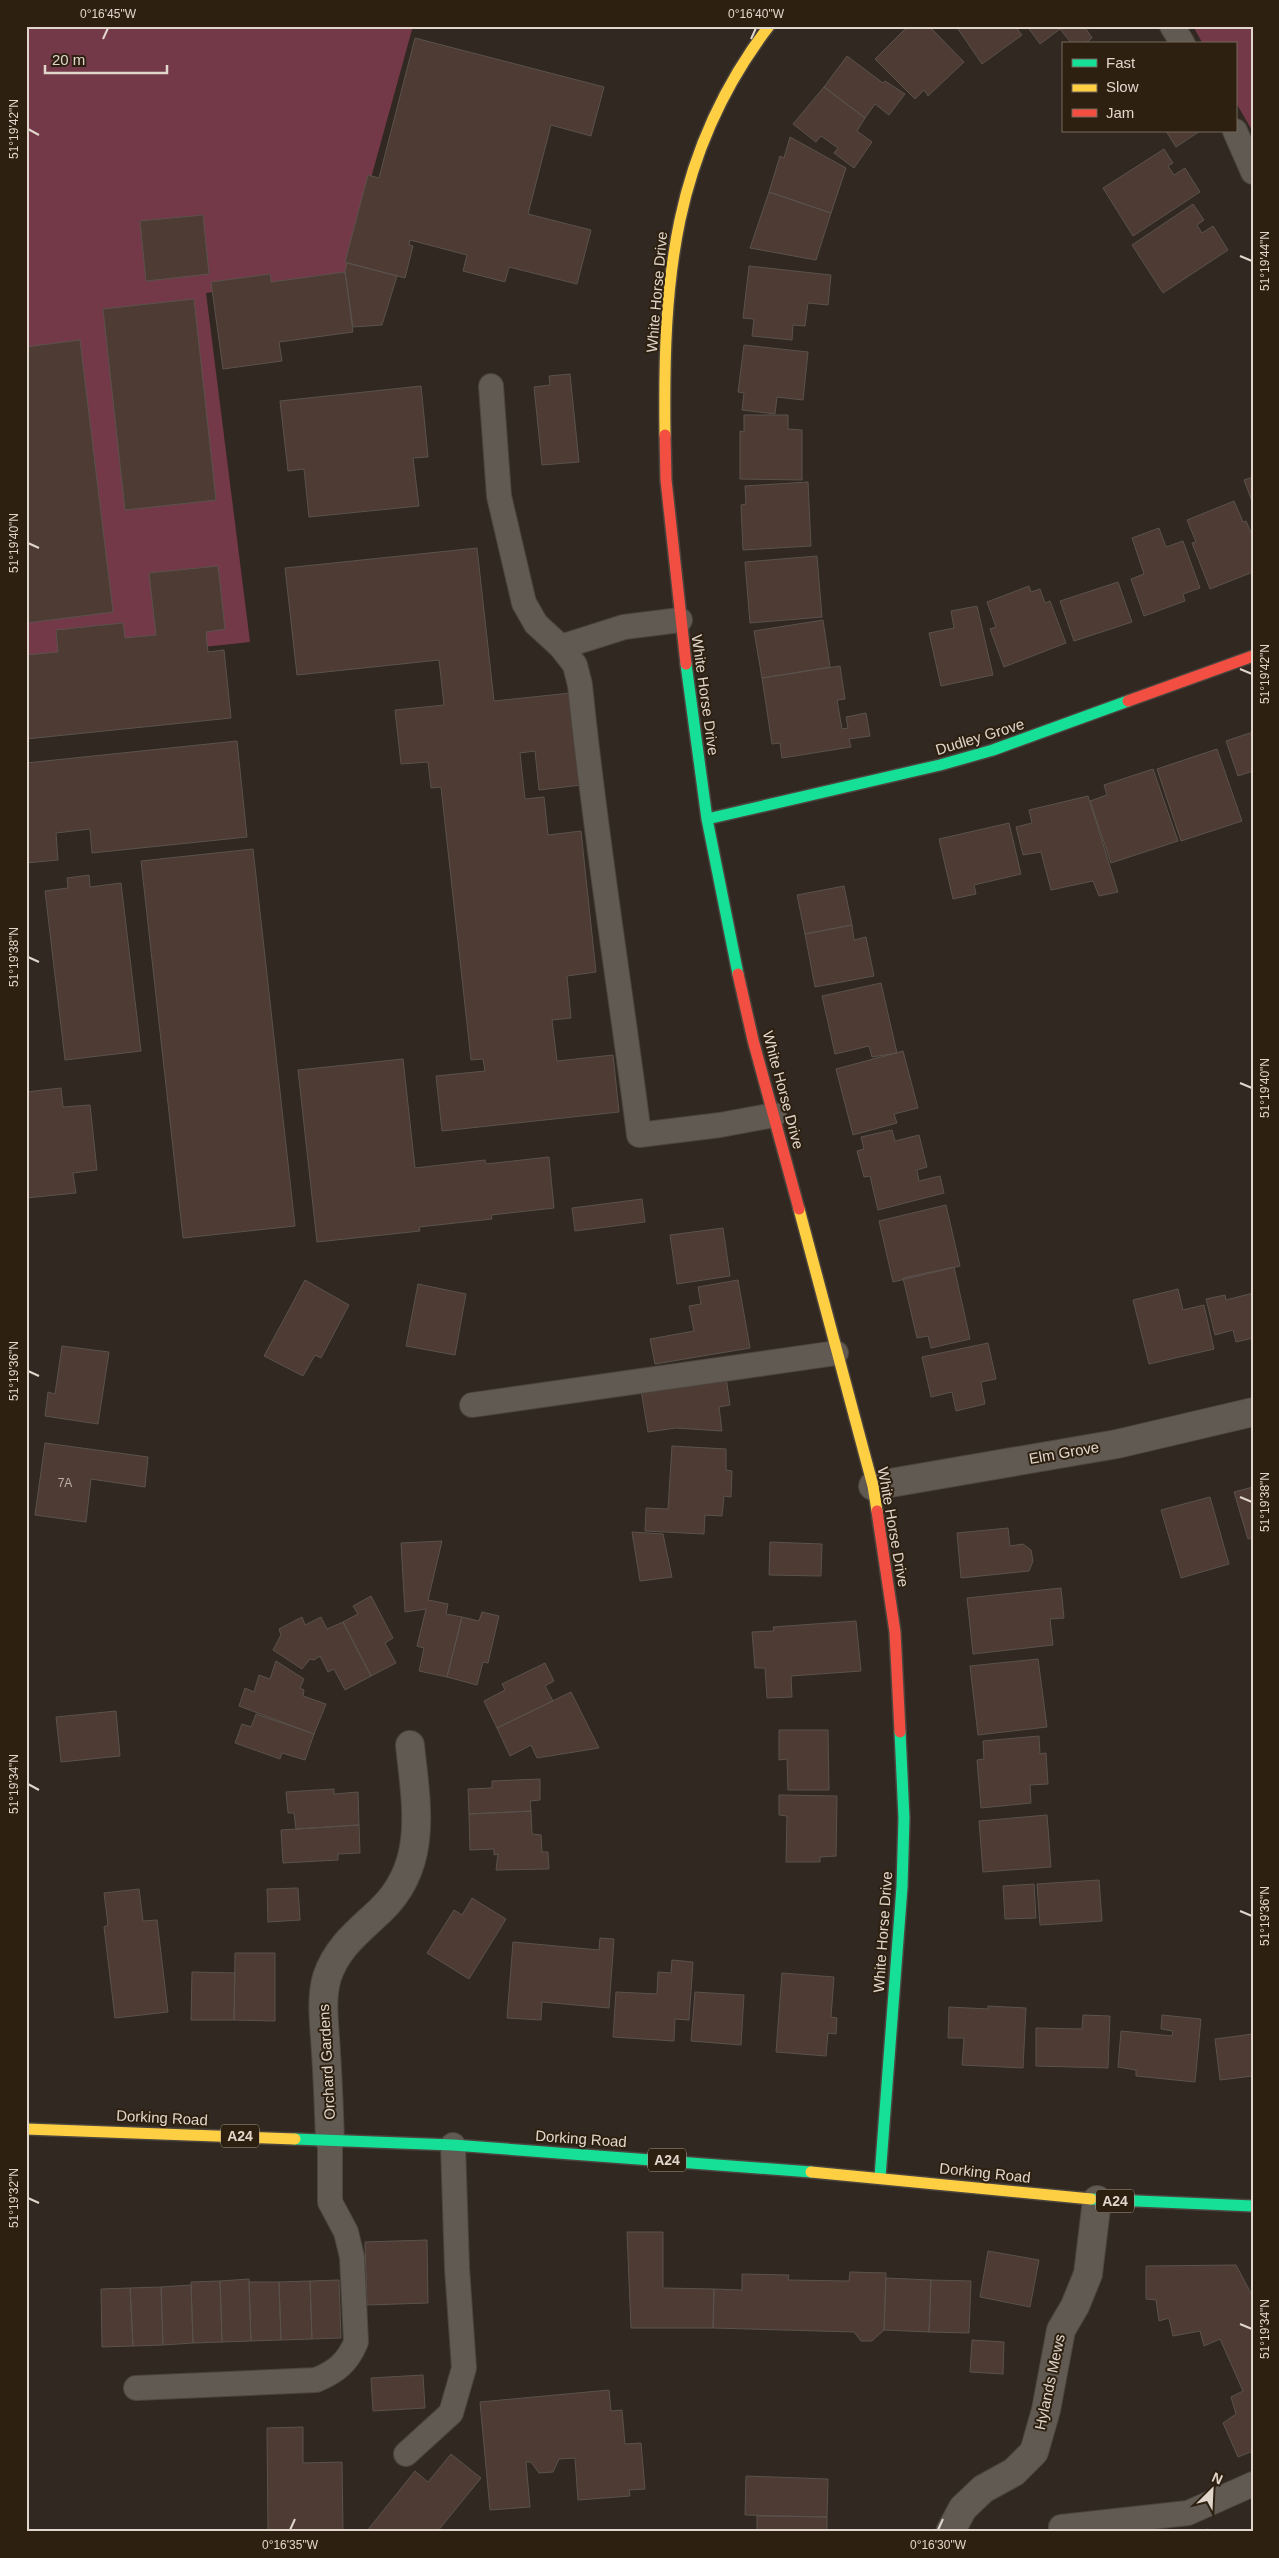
<svg xmlns="http://www.w3.org/2000/svg" width="1279" height="2558" font-family="Helvetica,sans-serif">
  <style>
    .green { fill: #743948 }
    .building { fill: #4d3b34; stroke: #5a524c }
    .lines { fill: none; stroke-linecap: round; stroke-linejoin: round }
    .lane-casing { stroke: #4c453e; stroke-width: 26 }
    .street-casing { stroke: #4c453e; stroke-width: 30 }
    .fast-casing { stroke: #4c453e; stroke-width: 14 }
    .slow-casing { stroke: #4c453e; stroke-width: 14 }
    .jam-casing { stroke: #4c453e; stroke-width: 14 }
    .lane { stroke: #605a52; stroke-width: 24 }
    .street { stroke: #605a52; stroke-width: 28 }
    .fast { stroke: #16e098; stroke-width: 11 }
    .slow { stroke: #ffcf43; stroke-width: 11 }
    .jam { stroke: #f24e42; stroke-width: 11 }
    .ticks { fill: none; stroke: #e0d6cc; stroke-width: 2 }
    .labels { text-anchor: middle; stroke-width: 4; stroke-linejoin: round; paint-order: stroke }
    .number-label { font-size: 12px; fill: #bbafa6 }
    .shield { fill: #2e2010; stroke: #ab9f94; stroke-width: 1 }
    .shield-label { font-size: 14px; font-weight: bold; fill: #e0d6cc }
    .street-label { font-size: 15px; fill: #e0d6cc; stroke: #2e2010 }
    .neatline { fill: none; stroke: #e0d6cc; stroke-width: 2 }
    .ticks-label { font-size: 12px; text-anchor: middle; fill: #e0d6cc }
  </style>
  <rect width="100%" height="100%" fill="#312921"/>
  <path class="green" d="M26 26H413L345 272 206 293 250 642 26 666Z
    M1193 26H1253V132L1235 101V44H1203Z"/>
  <path class="building" d="M908 26H929L964 62 928 96 924 90 915 99 875 59Z
    M956 26H1015L1022 35 982 64Z
    M1027 26H1084L1092 38 1084 44H1072L1060 29 1040 44Z
    M415 38 604 87 591 136 551 125 528 214 591 230 577 284 509 267 505 282 463 271 467 255 410 240 409 245 413 246 405 278 345 262 368 175 379 178Z
    M847 56 883 83 885 81 905 94 889 115 875 104 865 118 824 87Z
    M824 87 865 118 857 131 872 142 854 168 834 153 838 148 821 136 816 142 793 124Z
    M1166 131H1200L1176 147Z
    M790 137 846 168 831 213 769 192 780 156 784 158Z
    M1164 149 1173 163 1168 166 1174 175 1185 168 1200 192 1133 236 1103 188Z
    M769 192 831 213 816 260 750 248Z
    M1193 204 1204 220 1197 225 1202 233 1213 226 1228 250 1163 293 1132 245Z
    M203 215 209 274 146 281 140 221Z
    M347 263 397 276 382 325 353 327 345 272Z
    M749 266 831 275 828 305 808 303 805 326 793 325 792 340 752 336 754 319 743 318Z
    M345 272 353 332 279 342 282 361 223 369 211 282 270 274 271 282Z
    M194 299 216 500 125 510 103 309Z
    M80 340 113 612 26 623V347Z
    M744 345 808 352 803 400 777 397 775 414 742 410 744 393 738 392Z
    M570 374 579 462 542 465 534 387 550 385 549 376Z
    M421 386 428 457 413 458 419 506 309 517 304 469 288 471 280 401Z
    M744 415H788V429L802 430V480L740 479V431L744 432Z
    M1253 477V504L1244 480Z
    M808 482 811 546 743 550 741 505 746 504 745 486Z
    M1234 501 1243 522 1246 521 1253 537V572L1210 589 1192 543 1196 542 1187 520Z
    M1159 528 1166 547 1183 541 1200 588 1183 594 1185 601 1144 616 1131 579 1144 574 1132 538Z
    M477 548 494 701 571 693 581 785 539 790 535 751 520 753 525 799 544 797 548 835 581 831 596 972 567 976 571 1018 552 1020 557 1061 613 1055 619 1112 442 1131 436 1076 485 1071 483 1059 471 1060 441 787 431 788 428 762 401 764 395 710 444 705 439 660 297 675 285 568Z
    M817 556 822 617 750 623 745 562Z
    M218 566 225 629 206 632 208 652 224 650 231 718 26 739V655L58 652 56 630 123 623 125 638 156 635 149 573Z
    M1118 582 1132 622 1074 641 1060 601Z
    M1029 586 1031 592 1040 589 1045 603 1050 601 1066 643 1004 667 990 629 996 627 987 602Z
    M977 606 993 675 941 686 929 633 954 628 951 611Z
    M823 620 830 667 762 678 754 631Z
    M840 666 845 699 837 700 842 729 848 728 846 717 866 713 870 736 849 739 851 747 782 758 780 743 772 744 762 678Z
    M1253 732V771L1238 776 1226 741Z
    M237 741 247 837 92 853 90 829 56 833 58 860 26 863V763Z
    M1217 749 1242 821 1181 841 1157 769Z
    M1153 769 1178 841 1111 863 1090 801 1107 795 1104 785Z
    M1088 796 1118 892 1099 896 1093 881 1051 890 1041 852 1023 855 1016 827 1032 823 1029 810Z
    M1009 823 1021 874 974 885 976 894 953 899 939 839Z
    M253 849 295 1226 183 1238 141 861Z
    M89 875 90 887 121 883 141 1051 65 1060 45 891 68 888 67 878Z
    M844 886 852 925 805 934 797 895Z
    M852 925 854 940 866 937 874 976 815 987 805 934Z
    M881 983 897 1053 872 1057 869 1046 835 1054 822 996Z
    M903 1051 918 1108 894 1114 897 1123 853 1135 836 1069Z
    M403 1059 415 1168 485 1160 486 1164 549 1157 554 1208 491 1215 492 1219 419 1227 420 1231 317 1242 298 1070Z
    M61 1088 63 1107 90 1105 97 1170 73 1173 76 1193 26 1198V1092Z
    M892 1130 895 1141 919 1135 927 1167 917 1170 919 1181 940 1176 944 1193 878 1210 870 1176 864 1177 857 1151 864 1149 861 1137Z
    M642 1199 645 1222 575 1231 572 1208Z
    M946 1205 960 1266 893 1282 879 1221Z
    M723 1228 730 1276 677 1284 670 1235Z
    M954 1267 970 1339 931 1348 928 1336 917 1338 903 1278Z
    M305 1280 349 1305 321 1358 315 1355 303 1376 264 1356Z
    M738 1280 750 1348 655 1364 650 1339 694 1331 689 1306 701 1304 698 1287Z
    M418 1284 466 1294 455 1355 406 1346Z
    M1178 1289 1183 1310 1204 1305 1214 1349 1149 1364 1133 1300Z
    M1253 1293V1338L1236 1342 1233 1330 1215 1335 1206 1299 1225 1295 1226 1300Z
    M988 1343 996 1379 981 1382 985 1404 956 1411 952 1392 931 1397 922 1357Z
    M62 1346 109 1352 98 1424 45 1416 48 1392 55 1394Z
    M726 1377 730 1405 719 1407 722 1431 676 1428 648 1432 641 1390Z
    M45 1443 148 1457 145 1487 91 1479 86 1522 35 1515Z
    M672 1446 726 1449V1470L732 1471 731 1497 724 1496 722 1516 705 1515 704 1534 645 1531 646 1508 668 1509Z
    M1253 1487V1538L1248 1539 1234 1492Z
    M1210 1497 1229 1564 1181 1578 1161 1510Z
    M1008 1528 1010 1546 1023 1544 1031 1550 1033 1561 1029 1571 961 1578 957 1533Z
    M632 1532 663 1534 672 1577 640 1581Z
    M442 1541 428 1600 448 1604 446 1614 462 1617 447 1677 419 1671 424 1648 417 1646 426 1609 405 1612 401 1543Z
    M770 1542 822 1544 821 1576 769 1575Z
    M1061 1588 1064 1618 1050 1619 1053 1645 973 1654 967 1598Z
    M371 1596 393 1638 385 1643 396 1663 371 1676 343 1622 358 1614 353 1606Z
    M482 1612 499 1616 488 1663 483 1662 477 1685 447 1677 462 1617 479 1621Z
    M302 1617 305 1625 321 1617 327 1629 343 1622 371 1676 345 1690 334 1669 328 1672 320 1656 314 1660 310 1659 302 1669 273 1650 281 1635 279 1629Z
    M856 1621 861 1671 791 1676 792 1697 767 1698 765 1668H755L752 1632 774 1631 773 1627Z
    M1038 1659 1047 1727 978 1735 970 1666Z
    M276 1661 304 1679 300 1688 304 1690 303 1696 326 1704 314 1734 239 1706 245 1688 254 1692 259 1675 270 1679Z
    M545 1663 554 1681 545 1686 553 1701 497 1728 484 1701 505 1690 502 1684Z
    M571 1692 599 1748 537 1758 531 1745 510 1756 497 1728Z
    M116 1711 120 1756 61 1762 56 1717Z
    M256 1714 314 1734 305 1760 282 1753 280 1759 235 1743 242 1724 251 1727Z
    M779 1730H828L829 1790H788L787 1759 779 1760Z
    M1039 1736 1040 1754 1046 1753 1048 1784 1030 1785 1031 1803 981 1808 977 1760 984 1759 983 1741Z
    M540 1779V1800L530 1801 531 1811 469 1814 468 1789 492 1788V1781Z
    M334 1789V1794L358 1792 359 1825 296 1829 294 1813H288L286 1792Z
    M779 1795 837 1796 836 1856 820 1857V1862H786L787 1816 779 1815Z
    M531 1811 532 1834 541 1835 542 1852H548L549 1869 496 1870 498 1854 494 1855V1849L470 1850 469 1814Z
    M1047 1815 1051 1867 983 1872 979 1821Z
    M359 1825 360 1853 338 1854V1860L283 1863 281 1830Z
    M1099 1880 1102 1921 1040 1925 1037 1884Z
    M1034 1884 1036 1918 1005 1919 1003 1886Z
    M298 1888 300 1920 268 1922 267 1889Z
    M139 1889 143 1921 157 1920 168 2012 115 2018 104 1927 108 1925 104 1893Z
    M472 1898 506 1919 469 1979 427 1953 454 1910 462 1915Z
    M600 1938 614 1939 609 2008 542 2002 541 2020 507 2018 513 1942 599 1950Z
    M235 1953H275V2021L234 2020Z
    M672 1960 693 1962 689 2020 675 2019 674 2041 613 2037 616 1992 657 1994 658 1972 671 1973Z
    M192 1972 235 1973 234 2020H191Z
    M782 1973 834 1977 831 2017 837 2018 836 2034 828 2033 826 2056 776 2052Z
    M695 1992 744 1995 741 2045 691 2041Z
    M988 2006 1026 2008 1023 2068 962 2065 964 2038H948L949 2007 988 2009Z
    M1083 2015 1110 2016 1108 2068 1036 2066V2028L1082 2029Z
    M1162 2015 1201 2019 1195 2082 1136 2076V2070L1118 2067 1121 2031 1172 2036 1173 2031 1161 2029Z
    M1253 2034V2076L1220 2080 1215 2039Z
    M627 2232H663V2288L714 2289 713 2328H631Z
    M427 2240 428 2303 367 2305 365 2242Z
    M988 2251 1039 2260 1030 2307 980 2297Z
    M1236 2265 1253 2297V2451L1238 2457 1223 2423 1236 2414 1231 2397 1243 2391 1220 2339 1204 2346 1200 2331 1173 2336 1169 2318 1159 2321 1156 2300 1146 2299V2266Z
    M850 2272 886 2273 884 2330 872 2341H861L854 2332 713 2328 714 2289 742 2290V2274L789 2275 788 2280 849 2281Z
    M886 2278 931 2280 929 2332 884 2330Z
    M249 2279 251 2341 222 2342 220 2281Z
    M339 2280 341 2338 312 2339 310 2281Z
    M931 2280 971 2281 969 2333 929 2332Z
    M220 2281 222 2342 193 2343 191 2282Z
    M310 2281 312 2339 281 2340 279 2282Z
    M249 2282H279L281 2340 251 2341Z
    M191 2285 193 2343 163 2345 161 2287Z
    M161 2287 163 2345 133 2346 130 2288Z
    M130 2288 133 2346 102 2347 101 2289Z
    M972 2340 1004 2342 1003 2374 970 2372Z
    M423 2375 425 2408 373 2411 371 2378Z
    M609 2390 611 2411 622 2410 625 2444 641 2443 645 2489 629 2490 630 2496 578 2500 575 2458 559 2459 553 2472 539 2473 531 2462H526L530 2507 490 2510 480 2402Z
    M303 2427V2463L342 2462 343 2532H268L267 2428Z
    M451 2454 481 2478 437 2532H366L415 2471 428 2482Z
    M746 2476 828 2479 827 2517 745 2515Z
    M757 2516 827 2517V2532H757Z
    M1207 2529 1224 2532H1206Z"/>
  <g class="lines">
    <defs>
      <path id="lane" d="M1172 26 1183 44
        M1235 131 1253 172
        M491 386 499 496 524 603 536 624 561 647 575 665 580 685C595 836 620 985 639 1135L720 1125 774 1115
        M561 647 624 627 680 620
        M472 1405 836 1353
        M136 2388 316 2380C336 2372 348 2362 356 2342L352 2257 346 2232 330 2202V2141
        M406 2454 451 2413 464 2368 457 2268 453 2145
        M1061 2527 1188 2513 1253 2484"/>
      <path id="street" d="M873 1486 1117 1444 1253 1412
        M330 2141C329 2111 328 2082 326 2053 325 2028 320 2001 327 1977 337 1947 359 1931 381 1910 429 1864 416 1804 410 1745
        M950 2532 963 2508 983 2489 1014 2472 1034 2452 1046 2410 1061 2330 1075 2306 1088 2274 1097 2200"/>
      <path id="fast" d="M686 664 707 819 738 974
        M707 819 940 765 993 750 1128 701
        M295 2139 453 2145 811 2172
        M880 2177 902 1887 904 1818 900 1732
        M1091 2199 1253 2206"/>
      <path id="slow" d="M665 435C663 281 672 153 769 26
        M799 1209 873 1486 877 1511
        M26 2129 295 2139
        M811 2172 1091 2199"/>
      <path id="jam" d="M665 435 666 480 686 664
        M1128 701 1253 656
        M738 974 753 1040 799 1209
        M877 1511 895 1632 900 1732"/>
    </defs>
    <use href="#lane" class="lane-casing"/>
    <use href="#street" class="street-casing"/>
    <use href="#fast" class="fast-casing"/>
    <use href="#slow" class="slow-casing"/>
    <use href="#jam" class="jam-casing"/>
    <use href="#lane" class="lane"/>
    <use href="#street" class="street"/>
    <use href="#fast" class="fast"/>
    <use href="#slow" class="slow"/>
    <use href="#jam" class="jam"/>
  </g>
  <path class="ticks" d="M103 39 108 28M751 39 756 28M28 129 39 135M1240 256 1252 261M28 543 39 548M1240 669 1252 674M28 957 39 962M1240 1083 1252 1088M28 1371 39 1376M1240 1497 1252 1502M28 1784 39 1790M1240 1911 1252 1916M28 2198 39 2203M1240 2324 1252 2329M290 2530 295 2519M938 2530 943 2519"/>
  <g class="labels">
    <g class="number-label">
      <text x="65" y="1487">7A</text>
    </g>
    <g class="shield">
      <rect x="221" y="2124.5" width="38" height="23" rx="4"/>
      <rect x="648" y="2148.5" width="38" height="23" rx="4"/>
      <rect x="1096" y="2189.5" width="38" height="23" rx="4"/>
    </g>
    <g class="shield-label">
      <text x="240" y="2141">A24</text>
      <text x="667" y="2165">A24</text>
      <text x="1115" y="2206">A24</text>
    </g>
    <g class="street-label">
      <text transform="translate(657 292) rotate(-85)" y="5">White Horse Drive</text>
      <text transform="translate(705 695) rotate(82)" y="5">White Horse Drive</text>
      <text transform="translate(980 737) rotate(-17)" y="5">Dudley Grove</text>
      <text transform="translate(783 1090) rotate(75)" y="5">White Horse Drive</text>
      <text transform="translate(1064 1453) rotate(-10)" y="5">Elm Grove</text>
      <text transform="translate(893 1527) rotate(80)" y="5">White Horse Drive</text>
      <text transform="translate(883 1932) rotate(-86)" y="5">White Horse Drive</text>
      <text transform="translate(327 2062) rotate(-93)" y="5">Orchard Gardens</text>
      <text transform="translate(162 2118) rotate(3)" y="5">Dorking Road</text>
      <text transform="translate(581 2139) rotate(4)" y="5">Dorking Road</text>
      <text transform="translate(985 2173) rotate(6)" y="5">Dorking Road</text>
      <text transform="translate(1050 2382) rotate(-78)" y="5">Hylands Mews</text>
    </g>
  </g>
  <rect width="1279" height="2558" fill="none" stroke="#2e2010" stroke-width="55"/>
  <rect x="1062" y="42" width="175" height="90" fill="#2e2010" stroke="#75695b"/>
  <rect x="1072" y="59" width="25" height="8" fill="#16e098" stroke="#75695b"/>
  <text x="1106" y="68" font-size="15" fill="#e0d6cc">Fast</text>
  <rect x="1072" y="84" width="25" height="8" fill="#ffcf43" stroke="#75695b"/>
  <text x="1106" y="92" font-size="15" fill="#e0d6cc">Slow</text>
  <rect x="1072" y="109" width="25" height="8" fill="#f24e42" stroke="#75695b"/>
  <text x="1106" y="118" font-size="15" fill="#e0d6cc">Jam</text>
  <g transform="translate(1212 2490) rotate(24)" stroke="#2e2010" stroke-width="4" paint-order="stroke">
  <path d="M0-4L9 19L0 12L-9 19Z" fill="#e0d6cc"/>
  <text y="-8" font-size="14" font-weight="bold" text-anchor="middle" fill="#e0d6cc">N</text>
  </g>
  <path d="M45 65v8h122v-8" fill="none" stroke="#e0d6cc" stroke-width="2.5"/>
  <text x="52" y="65" font-size="15" fill="#e0d6cc" stroke="#2e2010" stroke-width="4" paint-order="stroke">20 m</text>
  <rect x="28" y="28" width="1224" height="2502" class="neatline"/>
  <g class="ticks-label">
    <text x="108" y="18">0°16'45"W</text>
    <text x="756" y="18">0°16'40"W</text>
    <text transform="translate(14 129) rotate(-90)" y="4">51°19'42"N</text>
    <text transform="translate(1265 261) rotate(-90)" y="4">51°19'44"N</text>
    <text transform="translate(14 543) rotate(-90)" y="4">51°19'40"N</text>
    <text transform="translate(1265 674) rotate(-90)" y="4">51°19'42"N</text>
    <text transform="translate(14 957) rotate(-90)" y="4">51°19'38"N</text>
    <text transform="translate(1265 1088) rotate(-90)" y="4">51°19'40"N</text>
    <text transform="translate(14 1371) rotate(-90)" y="4">51°19'36"N</text>
    <text transform="translate(1265 1502) rotate(-90)" y="4">51°19'38"N</text>
    <text transform="translate(14 1784) rotate(-90)" y="4">51°19'34"N</text>
    <text transform="translate(1265 1916) rotate(-90)" y="4">51°19'36"N</text>
    <text transform="translate(14 2198) rotate(-90)" y="4">51°19'32"N</text>
    <text transform="translate(1265 2329) rotate(-90)" y="4">51°19'34"N</text>
    <text x="290" y="2549">0°16'35"W</text>
    <text x="938" y="2549">0°16'30"W</text>
  </g>
</svg>
